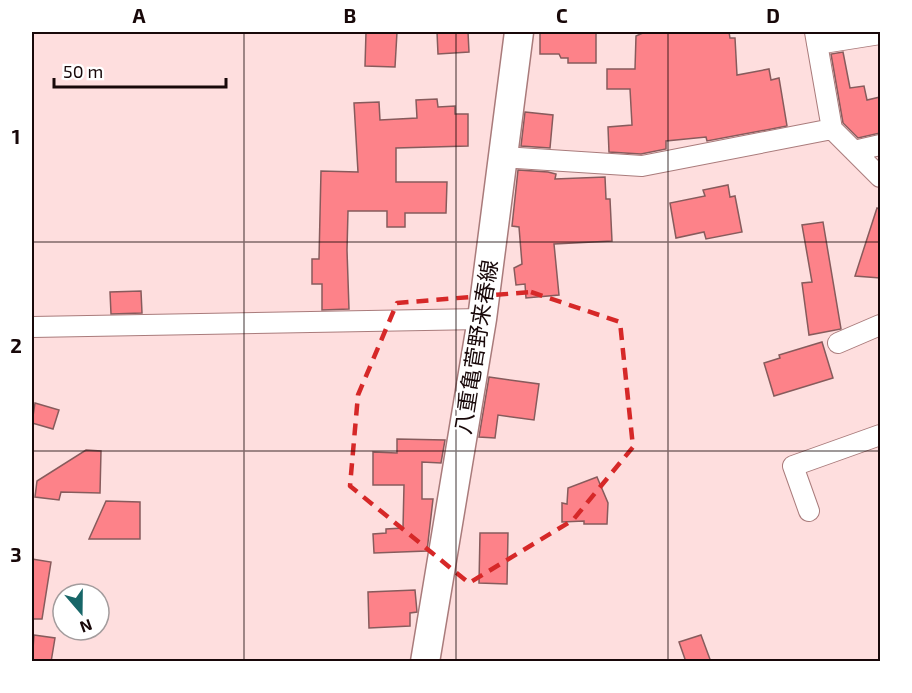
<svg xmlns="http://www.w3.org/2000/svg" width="912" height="693" font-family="'Exo 2','Noto Sans JP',sans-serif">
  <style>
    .building { fill: #fd8289; stroke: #875b5c; stroke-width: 1.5 }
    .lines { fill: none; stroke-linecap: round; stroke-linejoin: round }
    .minor-casing { stroke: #a97b7b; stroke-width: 22 }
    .secondary-casing { stroke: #a97b7b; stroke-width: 31 }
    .minor { stroke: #fff; stroke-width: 20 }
    .secondary { stroke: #fff; stroke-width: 28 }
    .marked { fill: none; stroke: #d62828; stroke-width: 4.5; stroke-dasharray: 12 8; stroke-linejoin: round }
    .grid { fill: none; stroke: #180809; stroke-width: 1.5; stroke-opacity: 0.55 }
    .labels { text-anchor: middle; stroke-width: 4.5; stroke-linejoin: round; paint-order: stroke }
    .street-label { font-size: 22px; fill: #180809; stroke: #fff }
    .neatline { fill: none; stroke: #180809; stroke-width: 2 }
    .grid-label { font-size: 20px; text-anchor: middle; font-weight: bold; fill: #180809 }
  </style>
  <rect width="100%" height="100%" fill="#fedede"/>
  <path class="building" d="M366 32H397L395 67 365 66Z
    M437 32H468L469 52 438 54Z
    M540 32H596V63H568V58H561L559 54H540Z
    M645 32H729L730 38H735L737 75 769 69 771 80 779 78 787 126 707 141 706 137 666 141V149L641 154 609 152 608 127 632 125 630 89H607V69H635L636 36Z
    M843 52 850 88 864 86 867 100 880 97V133L858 138 843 123 831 54Z
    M437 99 438 107 455 106V114H468V146L396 148V182H447L446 213H405V227H387V211H348L347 250 349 309 322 310V284H312V259H319L321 171 358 172 354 103 379 102 380 120 417 118 416 100Z
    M525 112 553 115 550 148 521 146Z
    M518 170 548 172 556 174 555 179 605 177 606 199H610L612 241 554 244 559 295 526 298 525 284 516 285 514 268 522 264 519 227 512 226Z
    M728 185 730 197 735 196 742 232 706 239 704 232 676 238 670 203 705 196 703 190Z
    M877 208 880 209V278L855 276Z
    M823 222 841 329 809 335 802 283 812 282 802 225Z
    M141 291 142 313 111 314 110 292Z
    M822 342 833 378 774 396 764 363 780 358 779 355Z
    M489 377 539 384 534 420 498 415 495 438 479 437Z
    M35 403 59 410 53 429 32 423Z
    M397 439 445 440 441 463 422 462V499H433L427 551 374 553 373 534 386 533V529L403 528 404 485H373V452L397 453Z
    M86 450 101 451 100 493 61 492 59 500 35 497 37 481Z
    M597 477 608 503 607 524H584V521L562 522V503L567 504 568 488Z
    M106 501 140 502V539H89Z
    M480 533H508L507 584 479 583Z
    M32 559 51 562 42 619H32Z
    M415 590 417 612 410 613V626L369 628 368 592Z
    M34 635 55 638 51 662H32Z
    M701 635 711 662H686L679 642Z"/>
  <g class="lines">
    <defs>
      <path id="minor" d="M815 32 832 129 880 177
        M817 44 880 34
        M854 151 880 145
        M502 157 642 166 832 129
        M32 327 482 319
        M838 343 880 325
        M809 511 793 466 880 435"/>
      <path id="secondary" d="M425 662 482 319 519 32"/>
    </defs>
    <use href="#minor" class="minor-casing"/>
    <use href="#secondary" class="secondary-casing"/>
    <use href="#minor" class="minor"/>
    <use href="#secondary" class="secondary"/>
  </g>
  <path class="marked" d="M531 292 620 322 633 447 573 520 469 583 350 486 358 395 397 303Z"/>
  <path class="grid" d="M244 32V662M456 32V662M668 32V662M32 242H880M32 451H880"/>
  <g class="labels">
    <g class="street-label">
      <text transform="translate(476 347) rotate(-81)" y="8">八重亀菅野来春線</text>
    </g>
  </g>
  <rect width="912" height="693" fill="none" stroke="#ffffff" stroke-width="66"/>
  <g transform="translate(81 612) rotate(160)"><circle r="28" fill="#ffffff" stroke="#a39c9d" stroke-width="1.5"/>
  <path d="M0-4.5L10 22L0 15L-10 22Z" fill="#176668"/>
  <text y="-9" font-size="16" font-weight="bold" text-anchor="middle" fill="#180809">N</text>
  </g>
  <path d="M54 78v9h172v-9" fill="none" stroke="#180809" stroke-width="3"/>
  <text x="63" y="78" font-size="18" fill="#180809" stroke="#ffffff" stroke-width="4.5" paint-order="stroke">50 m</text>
  <rect x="33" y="33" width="846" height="627" class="neatline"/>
  <g class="grid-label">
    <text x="139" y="23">A</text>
    <text x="350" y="23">B</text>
    <text x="562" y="23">C</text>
    <text x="773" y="23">D</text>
    <text x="16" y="144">1</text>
    <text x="16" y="353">2</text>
    <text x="16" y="562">3</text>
  </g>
</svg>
